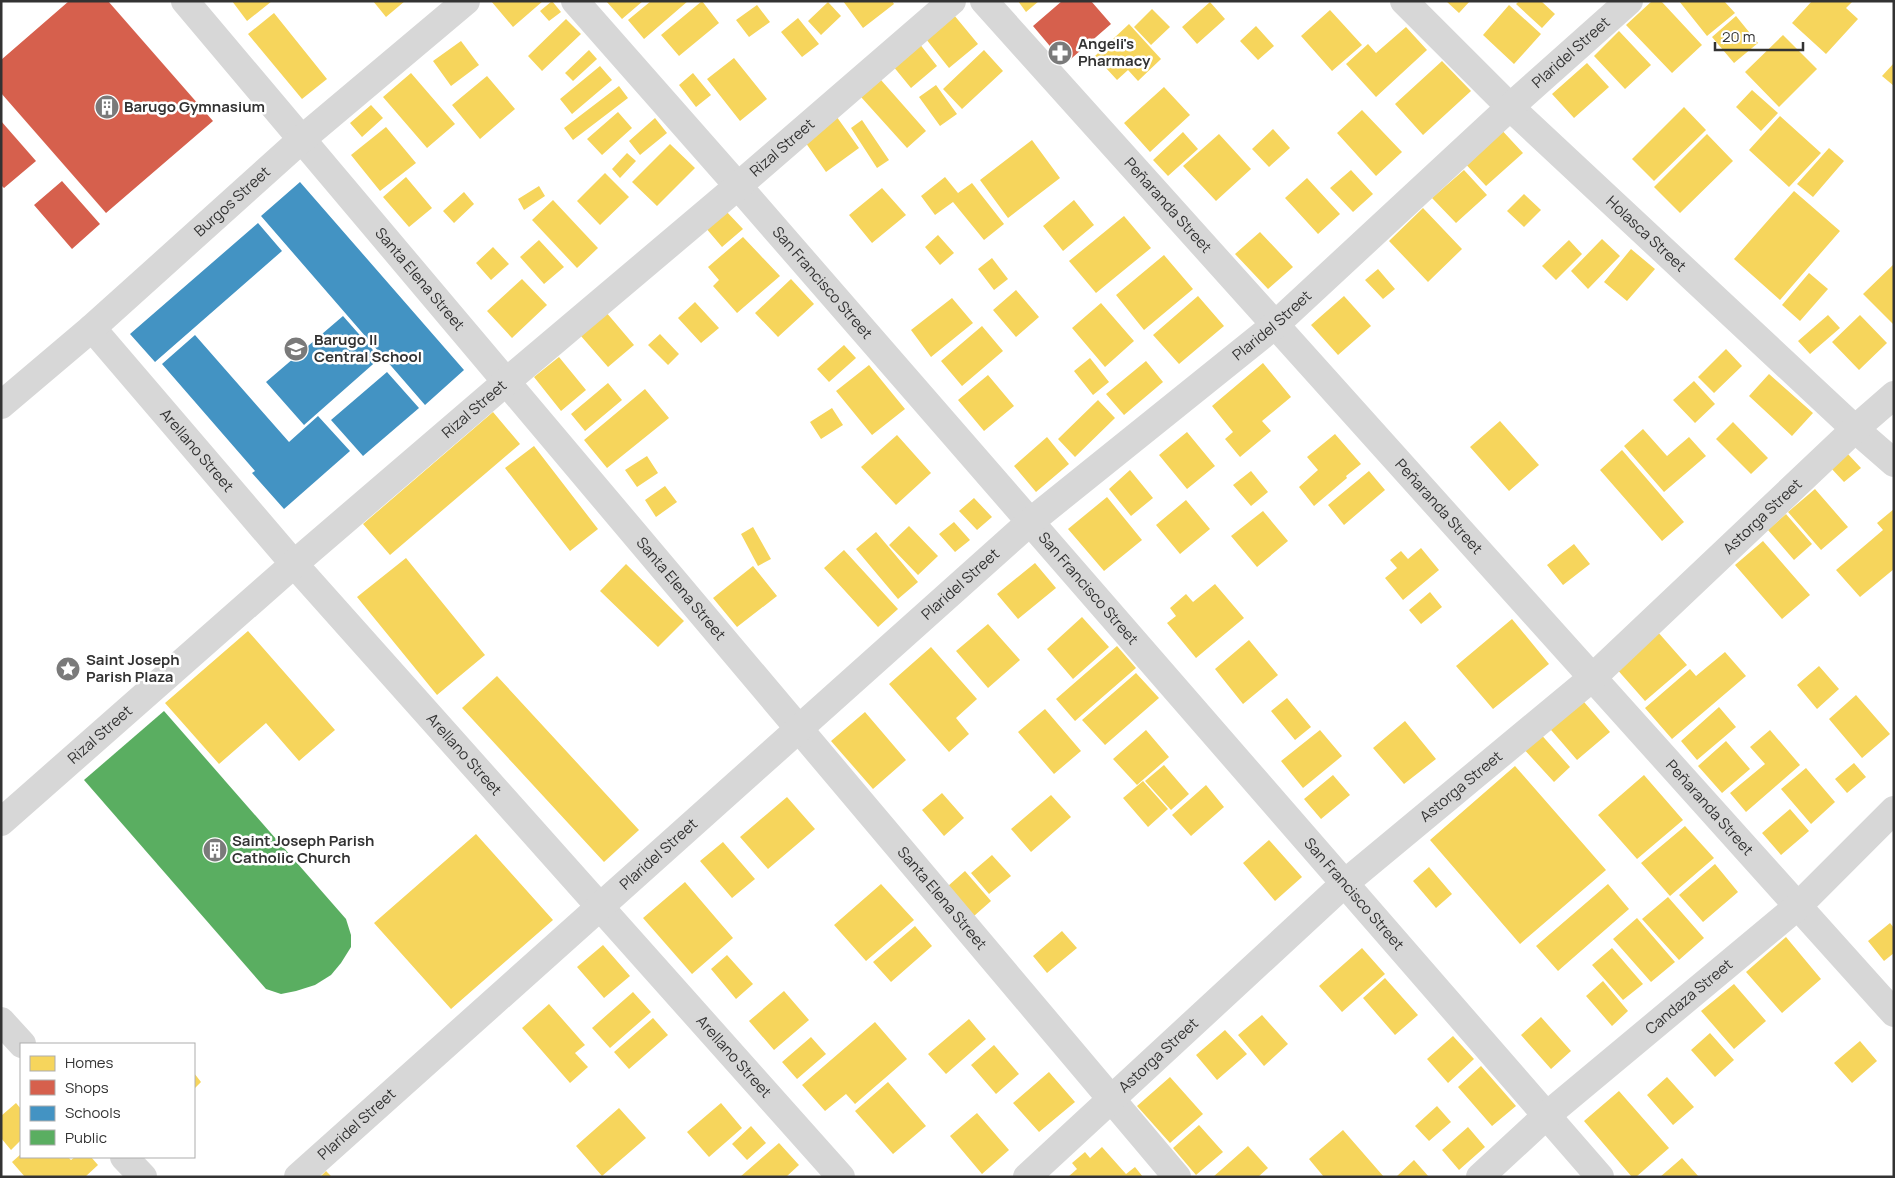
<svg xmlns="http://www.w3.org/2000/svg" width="1895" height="1178" font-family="Manrope,sans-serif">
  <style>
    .homes { fill: #f6d55c }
    .shops { fill: #d6604d }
    .schools { fill: #4393c3 }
    .public { fill: #5aae61 }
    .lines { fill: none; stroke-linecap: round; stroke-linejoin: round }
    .minor { stroke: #d7d7d7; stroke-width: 28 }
    .labels { text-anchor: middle; stroke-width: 5; stroke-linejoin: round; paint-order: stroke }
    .poi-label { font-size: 15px; font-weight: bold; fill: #333; stroke: #fff; text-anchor: start }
    .street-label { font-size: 15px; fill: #333; stroke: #fff }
  </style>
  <rect width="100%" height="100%" fill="#fff"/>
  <path class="homes" d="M232 1H272L247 21Z
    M373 1H405L386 17Z
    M491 1H543L513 27Z
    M552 1 561 12 549 21 540 11Z
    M606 1H643L622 19Z
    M651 1H688L644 39 628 20Z
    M702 1 719 23 679 56 661 35Z
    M843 1H892L894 4 863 28Z
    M1018 1H1039L1026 12Z
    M1446 1H1470L1459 13Z
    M1519 1H1541L1555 14 1542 28 1516 4Z
    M1652 1H1661L1702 45 1672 73 1626 25Z
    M1679 1H1724L1735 13 1707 36Z
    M1812 1H1853L1846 8 1858 19 1826 54 1792 23Z
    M828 2 841 16 821 35 808 21Z
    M1210 2 1225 19 1197 44 1182 27Z
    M757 5 770 22 749 37 736 20Z
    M1509 5 1541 34 1514 64 1483 35Z
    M1152 9 1170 27 1151 45 1134 27Z
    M1330 10 1362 45 1332 71 1301 36Z
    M274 13 327 79 302 99 248 34Z
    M954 15 978 44 949 68 926 39Z
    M1736 16 1758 43 1734 63 1712 37Z
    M798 18 819 44 802 57 781 32Z
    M566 19 581 34 542 71 528 56Z
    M1129 24 1161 59 1138 81 1128 70 1117 80 1095 56Z
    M1256 26 1274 46 1258 60 1240 41Z
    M1406 27 1427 50 1376 97 1346 64 1368 44 1376 53Z
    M1619 31 1651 65 1625 89 1594 56Z
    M1783 35 1817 69 1779 107 1745 72Z
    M915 38 937 66 911 88 888 60Z
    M461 41 479 65 451 86 433 61Z
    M589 50 597 59 573 81 565 73Z
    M984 50 1003 71 962 109 943 89Z
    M734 58 767 99 740 121 707 79Z
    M1442 61 1471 91 1423 135 1395 104Z
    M1587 63 1609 87 1574 118 1552 94Z
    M1894 63V86L1882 76Z
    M600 66 612 80 572 114 560 99Z
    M411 73 455 124 427 148 383 97Z
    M693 73 711 95 696 107 679 85Z
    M487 76 515 109 480 139 452 105Z
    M881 80 926 131 907 148 861 97Z
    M936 85 957 114 940 126 919 97Z
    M619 86 628 98 573 140 564 128Z
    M1164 87 1190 115 1150 152 1124 123Z
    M1752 90 1778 113 1761 131 1736 107Z
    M371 105 383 118 362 137 350 123Z
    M1684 107 1706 130 1654 181 1632 159Z
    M1362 110 1402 152 1376 176 1337 133Z
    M618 112 632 128 602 155 587 139Z
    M834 113 859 148 826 172 801 136Z
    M1780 116 1821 153 1789 187 1749 150Z
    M655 118 667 133 640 155 629 141Z
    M862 120 889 160 877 168 851 128Z
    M1498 126 1523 153 1486 186 1461 159Z
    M386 127 416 163 380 191 351 155Z
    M1273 129 1290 148 1269 167 1252 149Z
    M1183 132 1198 149 1168 176 1153 160Z
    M1219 134 1251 169 1216 201 1183 166Z
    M1707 134 1733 161 1680 213 1654 187Z
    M1032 140 1060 178 1008 218 980 180Z
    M670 144 695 168 657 206 632 182Z
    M1829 148 1844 161 1813 197 1797 184Z
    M627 153 636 161 620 178 612 169Z
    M1351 170 1373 194 1353 212 1330 188Z
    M1464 170 1487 195 1456 223 1432 198Z
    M605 173 629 197 600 225 577 201Z
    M406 177 432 208 409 227 383 197Z
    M945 177 958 193 972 183 1004 224 984 240 953 202 935 215 921 196Z
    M1307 178 1340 214 1318 234 1285 198Z
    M539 186 545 196 524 210 518 199Z
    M882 188 906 215 872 243 849 215Z
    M1794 191 1840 231 1780 300 1734 259Z
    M464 192 474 204 454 223 443 211Z
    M1524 194 1541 210 1524 227 1507 211Z
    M553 200 598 248 577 268 532 220Z
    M1074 200 1094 225 1063 251 1043 226Z
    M1423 208 1462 249 1428 282 1389 241Z
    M725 210 743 229 722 247 705 227Z
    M1124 216 1151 248 1096 293 1069 261Z
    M1260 232 1293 267 1268 289 1235 254Z
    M938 235 954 253 940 265 925 247Z
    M743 237 780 276 737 313 713 286 719 280 708 267Z
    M1602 239 1620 256 1588 289 1571 271Z
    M539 240 564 267 544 284 520 257Z
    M1569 240 1582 254 1556 280 1542 266Z
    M493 247 509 264 491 280 476 263Z
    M1631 249 1655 269 1627 301 1604 282Z
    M1164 255 1193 289 1144 330 1116 295Z
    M992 258 1008 279 994 290 978 269Z
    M1894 264V325L1863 294Z
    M1378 269 1395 289 1383 299 1365 280Z
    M1809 273 1828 289 1800 321 1782 305Z
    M522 279 547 305 512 338 487 311Z
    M791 279 814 304 778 337 755 313Z
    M1016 290 1039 317 1016 337 993 310Z
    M1198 296 1224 326 1179 364 1153 335Z
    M1344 296 1371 326 1338 355 1311 325Z
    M952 298 973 323 931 357 911 330Z
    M695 302 719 328 701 343 678 318Z
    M1101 303 1134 341 1105 367 1072 328Z
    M600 305 634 345 608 367 574 328Z
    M1828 315 1840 328 1810 354 1798 341Z
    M1860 315 1887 343 1859 370 1832 342Z
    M982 326 1003 351 962 386 941 361Z
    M660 334 679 354 668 365 648 345Z
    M844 345 856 358 829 382 817 369Z
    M1726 349 1742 366 1714 393 1698 377Z
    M559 357 586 390 561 411 534 377Z
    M1090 358 1109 382 1093 395 1074 371Z
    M1146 361 1163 382 1124 415 1106 394Z
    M1263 363 1291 397 1262 421 1271 431 1240 457 1225 439 1233 432 1212 406Z
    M869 365 905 409 872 435 836 391Z
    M1769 374 1813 413 1792 436 1749 396Z
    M988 375 1014 406 984 431 958 400Z
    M1694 381 1715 404 1695 423 1673 400Z
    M608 383 622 400 585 431 571 414Z
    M645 389 669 418 607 468 584 440Z
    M1098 400 1115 418 1075 457 1058 439Z
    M832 408 843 425 821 439 810 422Z
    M493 412 520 444 390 555 363 524Z
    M1500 421 1539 465 1509 491 1470 447Z
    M1733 422 1768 458 1751 474 1716 439Z
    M1643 429 1667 456 1689 437 1706 456 1664 492 1624 446Z
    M1187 432 1215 466 1187 489 1159 455Z
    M1335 434 1361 464 1346 476 1347 478 1314 506 1299 487 1318 470 1307 457Z
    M897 435 931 473 896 505 861 467Z
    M1047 437 1069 464 1036 492 1014 466Z
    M534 446 598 529 570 551 505 468Z
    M1622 450 1684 522 1662 541 1600 470Z
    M1847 453 1861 468 1844 482 1830 467Z
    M647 456 658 473 637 487 625 470Z
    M1130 470 1153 498 1131 516 1109 489Z
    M1251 471 1268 492 1251 506 1233 485Z
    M1369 471 1385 490 1344 525 1328 505Z
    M665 486 677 502 656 517 645 500Z
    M1815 489 1848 527 1821 550 1788 512Z
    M1107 497 1142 540 1104 571 1068 529Z
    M974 498 992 517 977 530 959 511Z
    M1186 500 1210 529 1180 554 1156 525Z
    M1894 509V569L1860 597 1836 570 1883 530 1877 523Z
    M1263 511 1288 541 1257 567 1231 536Z
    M1786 514 1812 544 1794 560 1768 530Z
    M954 522 970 540 955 552 939 534Z
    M909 526 938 556 918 575 889 545Z
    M753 527 771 559 758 566 741 534Z
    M876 532 918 582 898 599 856 549Z
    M1763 541 1810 595 1782 619 1735 565Z
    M1574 544 1590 564 1563 585 1547 565Z
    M1421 548 1439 570 1403 600 1385 578 1397 568 1390 560 1401 551 1408 559Z
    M844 550 898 609 878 627 824 568Z
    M406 558 485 655 437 695 357 597Z
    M1035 563 1056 588 1018 619 997 594Z
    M626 564 684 621 658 647 600 591Z
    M753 566 777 596 737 627 713 598Z
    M1215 584 1244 618 1196 658 1167 623 1176 616 1170 608 1186 594 1193 602Z
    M1430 592 1442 607 1421 624 1409 610Z
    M1082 617 1109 647 1073 679 1047 649Z
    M1512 619 1549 664 1493 709 1456 666Z
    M988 624 1020 660 988 688 956 651Z
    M248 631 335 730 299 761 266 723 219 764 165 703Z
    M1657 631 1687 665 1645 701 1615 667Z
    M1249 640 1278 675 1243 704 1215 669Z
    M1117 646 1136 668 1075 721 1056 699Z
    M931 647 977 699 956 718 969 734 949 752 889 684Z
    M1725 652 1746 676 1672 739 1645 708 1690 669 1696 676Z
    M1819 666 1839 689 1817 709 1797 685Z
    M1136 673 1159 698 1105 745 1082 720Z
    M497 676 639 830 604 862 462 708Z
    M1578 695 1610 732 1577 760 1545 723Z
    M1856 695 1890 734 1862 758 1829 719Z
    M1287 698 1311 727 1295 740 1271 711Z
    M1719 707 1736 727 1697 760 1681 741Z
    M1045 709 1081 751 1054 774 1018 732Z
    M865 712 906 760 873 789 831 741Z
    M1405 721 1436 759 1404 784 1373 748Z
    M1146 730 1169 757 1137 785 1113 759Z
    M1320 730 1342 756 1303 788 1281 761Z
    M1770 730 1800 765 1746 812 1730 793 1765 764 1750 747Z
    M1538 731 1570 767 1554 782 1521 746Z
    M1726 741 1750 769 1722 793 1698 766Z
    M1854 763 1866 777 1847 793 1835 779Z
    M1164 765 1189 794 1171 810 1145 781Z
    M1515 766 1606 870 1520 944 1430 840Z
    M1806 768 1835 802 1811 824 1781 789Z
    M1333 775 1350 795 1321 819 1304 799Z
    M1644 775 1683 820 1637 859 1598 815Z
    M1143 781 1168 809 1148 827 1123 798Z
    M1206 785 1224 807 1191 836 1172 815Z
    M942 793 964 818 944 836 922 810Z
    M1051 795 1071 817 1031 852 1011 829Z
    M787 797 815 829 768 869 740 837Z
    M1790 809 1809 831 1781 855 1762 833Z
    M1685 826 1714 858 1670 896 1641 863Z
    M476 834 553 920 451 1009 374 923Z
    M1269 840 1302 877 1275 901 1243 863Z
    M723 842 755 879 732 898 700 861Z
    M992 855 1011 876 989 894 971 873Z
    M1715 864 1738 892 1703 922 1679 895Z
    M1429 867 1452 894 1436 908 1413 881Z
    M965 871 991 901 974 916 948 886Z
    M685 882 733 938 692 974 643 918Z
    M881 884 914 920 866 961 834 925Z
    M1608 884 1629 909 1558 971 1536 946Z
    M1668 897 1704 938 1679 960 1642 919Z
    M1637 918 1675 962 1651 982 1613 939Z
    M1890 923 1894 928V953L1884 961 1868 941Z
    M915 926 932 946 891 982 873 962Z
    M1062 931 1077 948 1047 973 1033 956Z
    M1786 937 1821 979 1782 1013 1746 972Z
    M603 945 630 976 604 998 577 967Z
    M1362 948 1385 974 1342 1012 1319 986Z
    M1612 948 1643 984 1623 1000 1592 965Z
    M727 955 753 984 736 999 711 969Z
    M1385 978 1418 1015 1395 1035 1363 998Z
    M1603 981 1628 1011 1612 1026 1586 996Z
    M1734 984 1766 1021 1734 1049 1701 1011Z
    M784 991 809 1020 774 1050 749 1021Z
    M633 992 651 1012 610 1048 592 1028Z
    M549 1004 585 1045 575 1053 588 1067 570 1083 522 1028Z
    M1262 1015 1288 1044 1264 1066 1238 1035Z
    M1541 1017 1571 1051 1551 1069 1521 1035Z
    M653 1018 668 1035 629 1069 614 1052Z
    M969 1019 986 1039 946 1074 928 1054Z
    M875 1022 907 1059 855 1104 846 1094 825 1111 802 1085Z
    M1225 1030 1247 1054 1217 1080 1196 1055Z
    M1710 1033 1734 1060 1715 1077 1691 1050Z
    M1453 1036 1474 1059 1448 1083 1427 1059Z
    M811 1037 826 1054 797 1079 782 1062Z
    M1860 1041 1877 1061 1852 1083 1834 1063Z
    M994 1045 1019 1074 996 1094 971 1065Z
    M1481 1066 1516 1106 1492 1126 1458 1087Z
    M1049 1072 1075 1102 1039 1132 1013 1103Z
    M194 1073 201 1082 194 1089Z
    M1170 1077 1203 1114 1170 1143 1137 1106Z
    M1667 1077 1694 1107 1673 1125 1647 1095Z
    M888 1082 926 1126 893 1154 855 1111Z
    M1619 1091 1669 1148 1636 1177H1632L1584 1121Z
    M16 1103 21 1109V1140L11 1150 1 1138V1116Z
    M721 1103 742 1128 709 1157 687 1132Z
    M1437 1106 1451 1122 1429 1141 1415 1126Z
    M619 1108 646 1138 602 1176 576 1146Z
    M977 1113 1009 1150 982 1174 950 1136Z
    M1199 1125 1223 1152 1196 1175 1173 1148Z
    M751 1126 766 1143 747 1160 732 1144Z
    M1468 1127 1485 1147 1459 1170 1442 1150Z
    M1343 1130 1384 1177H1324L1309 1159Z
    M779 1143 799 1165 786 1177H740Z
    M1248 1146 1268 1168 1258 1177H1213Z
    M1102 1147 1126 1174 1135 1167 1143 1177H1068L1077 1169 1072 1163 1085 1152 1090 1158Z
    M21 1154V1157H68L71 1160 75 1157H91L98 1165 85 1177H25L12 1162Z
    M1682 1158 1699 1177H1660Z
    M1414 1160 1429 1177H1396Z
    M326 1171 332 1177H320Z"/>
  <path class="shops" d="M69 1H108L213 121 106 213 1 93V60Z
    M1062 1H1091L1111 24 1065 64 1033 26Z
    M1 121 36 161 4 188 1 185Z
    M62 181 100 224 72 249 34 205Z"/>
  <path class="schools" d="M300 182 464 370 425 405 261 216Z
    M258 223 282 251 155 362 130 334Z
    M343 316 380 358 304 425 266 382Z
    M195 335 289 442 318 416 350 451 284 509 252 473 255 471 162 364Z
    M387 372 419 408 363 456 331 420Z"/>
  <path class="public" d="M164 711 346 919 351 935V947L341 963 331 975 315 985 296 991 281 994 266 989 84 780Z"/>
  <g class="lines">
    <g class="minor">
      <path id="s1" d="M185 1 1177 1177"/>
      <path id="s2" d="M575 1 738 186 1600 1177"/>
      <path id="s3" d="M984 1 1894 1013"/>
      <path id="s4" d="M1404 1 1510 107 1855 429 1894 463"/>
      <path id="s5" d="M92 328 294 564 841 1177"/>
      <path id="s6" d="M1 405 92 328 302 139 466 1"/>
      <path id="s7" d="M1 822 294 564 506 382 738 186 952 1"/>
      <path d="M1 1021 22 1044"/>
      <path d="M124 1157 143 1177"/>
      <path id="s8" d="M298 1177 1030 522 1275 325 1510 107 1629 1"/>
      <path id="s9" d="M1027 1177 1345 883 1592 678 1855 429 1894 395"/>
      <path id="s10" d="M1480 1177 1546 1116 1798 906 1894 810"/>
    </g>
  </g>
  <defs>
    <symbol id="pharmacy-disc" viewBox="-11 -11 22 22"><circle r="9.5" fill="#7a7a7a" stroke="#fff"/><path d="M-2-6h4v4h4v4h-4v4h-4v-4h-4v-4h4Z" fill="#fff"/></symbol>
    <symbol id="building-disc" viewBox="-11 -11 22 22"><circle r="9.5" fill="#7a7a7a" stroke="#fff"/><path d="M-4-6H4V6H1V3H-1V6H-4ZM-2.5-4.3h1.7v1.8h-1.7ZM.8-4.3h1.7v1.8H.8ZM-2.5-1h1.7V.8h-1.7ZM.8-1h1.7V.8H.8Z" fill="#fff"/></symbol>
    <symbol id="school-disc" viewBox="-11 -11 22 22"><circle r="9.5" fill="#7a7a7a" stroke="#fff"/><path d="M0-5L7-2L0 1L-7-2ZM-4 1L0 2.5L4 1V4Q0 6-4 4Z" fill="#fff"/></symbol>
    <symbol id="sight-disc" viewBox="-11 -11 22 22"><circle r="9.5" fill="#7a7a7a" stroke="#fff"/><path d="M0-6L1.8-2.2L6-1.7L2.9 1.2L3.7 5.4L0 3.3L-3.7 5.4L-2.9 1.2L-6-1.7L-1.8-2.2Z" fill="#fff"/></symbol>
  </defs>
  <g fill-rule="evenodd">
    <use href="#pharmacy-disc" x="1046" y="39" width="28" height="28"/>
    <use href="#building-disc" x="93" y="93" width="28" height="28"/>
    <use href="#school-disc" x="282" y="335" width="28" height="28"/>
    <use href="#sight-disc" x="54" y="655" width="28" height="28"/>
    <use href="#building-disc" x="201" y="836" width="28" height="28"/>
  </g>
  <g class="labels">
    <g class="poi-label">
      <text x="1078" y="49">Angeli's<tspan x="1078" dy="17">Pharmacy</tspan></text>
      <text x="124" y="112">Barugo Gymnasium</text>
      <text x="314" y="345">Barugo II<tspan x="314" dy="17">Central School</tspan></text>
      <text x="86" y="665">Saint Joseph<tspan x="86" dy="17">Parish Plaza</tspan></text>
      <text x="232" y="846">Saint Joseph Parish<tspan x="232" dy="17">Catholic Church</tspan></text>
    </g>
    <g class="street-label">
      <text dy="5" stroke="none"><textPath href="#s8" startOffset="1699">Plaridel Street</textPath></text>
      <text dy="5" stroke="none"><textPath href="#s7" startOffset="1032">Rizal Street</textPath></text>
      <text dy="5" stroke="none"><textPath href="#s6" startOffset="308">Burgos Street</textPath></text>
      <text dy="5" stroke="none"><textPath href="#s3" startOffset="275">Peñaranda Street</textPath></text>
      <text dy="5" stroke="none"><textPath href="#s4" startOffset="336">Holasca Street</textPath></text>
      <text dy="5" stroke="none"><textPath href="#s1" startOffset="364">Santa Elena Street</textPath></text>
      <text dy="5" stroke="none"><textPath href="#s2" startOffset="375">San Francisco Street</textPath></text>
      <text dy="5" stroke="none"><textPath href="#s8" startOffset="1294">Plaridel Street</textPath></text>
      <text dy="5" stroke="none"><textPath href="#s7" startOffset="628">Rizal Street</textPath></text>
      <text dy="5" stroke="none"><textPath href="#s5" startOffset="161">Arellano Street</textPath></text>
      <text dy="5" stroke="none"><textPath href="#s3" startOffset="680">Peñaranda Street</textPath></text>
      <text dy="5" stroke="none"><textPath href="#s9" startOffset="989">Astorga Street</textPath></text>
      <text dy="5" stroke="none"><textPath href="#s8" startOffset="889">Plaridel Street</textPath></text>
      <text dy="5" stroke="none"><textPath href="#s1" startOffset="769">Santa Elena Street</textPath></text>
      <text dy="5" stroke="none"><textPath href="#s2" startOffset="780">San Francisco Street</textPath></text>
      <text dy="5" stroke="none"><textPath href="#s7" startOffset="132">Rizal Street</textPath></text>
      <text dy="5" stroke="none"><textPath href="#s5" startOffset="566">Arellano Street</textPath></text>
      <text dy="5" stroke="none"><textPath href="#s9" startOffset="584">Astorga Street</textPath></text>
      <text dy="5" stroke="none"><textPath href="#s3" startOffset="1085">Peñaranda Street</textPath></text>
      <text dy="5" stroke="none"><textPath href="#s8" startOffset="484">Plaridel Street</textPath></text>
      <text dy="5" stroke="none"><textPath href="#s2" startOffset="1185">San Francisco Street</textPath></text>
      <text dy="5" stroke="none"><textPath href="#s1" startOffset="1174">Santa Elena Street</textPath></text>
      <text dy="5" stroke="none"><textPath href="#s10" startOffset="276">Candaza Street</textPath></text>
      <text dy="5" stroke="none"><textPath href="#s9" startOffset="179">Astorga Street</textPath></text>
      <text dy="5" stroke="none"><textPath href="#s5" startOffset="971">Arellano Street</textPath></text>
      <text dy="5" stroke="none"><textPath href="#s8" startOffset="79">Plaridel Street</textPath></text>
    </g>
  </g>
  <rect width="1895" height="1178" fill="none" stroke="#333333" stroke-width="5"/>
  <rect x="20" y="1043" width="175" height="115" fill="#ffffff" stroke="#adadad"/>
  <rect x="30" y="1056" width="25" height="15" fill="#f6d55c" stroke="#adadad"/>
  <text x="65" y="1068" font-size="15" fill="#333333">Homes</text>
  <rect x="30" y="1080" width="25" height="15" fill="#d6604d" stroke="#adadad"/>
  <text x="65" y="1093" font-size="15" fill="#333333">Shops</text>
  <rect x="30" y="1106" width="25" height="15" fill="#4393c3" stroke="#adadad"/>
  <text x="65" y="1118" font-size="15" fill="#333333">Schools</text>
  <rect x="30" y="1130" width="25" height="15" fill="#5aae61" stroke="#adadad"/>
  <text x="65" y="1143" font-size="15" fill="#333333">Public</text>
  <path d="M1715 42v8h88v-8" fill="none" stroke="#333333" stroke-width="2.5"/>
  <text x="1722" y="42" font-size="15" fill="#333333" stroke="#ffffff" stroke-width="4" paint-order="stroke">20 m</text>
</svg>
